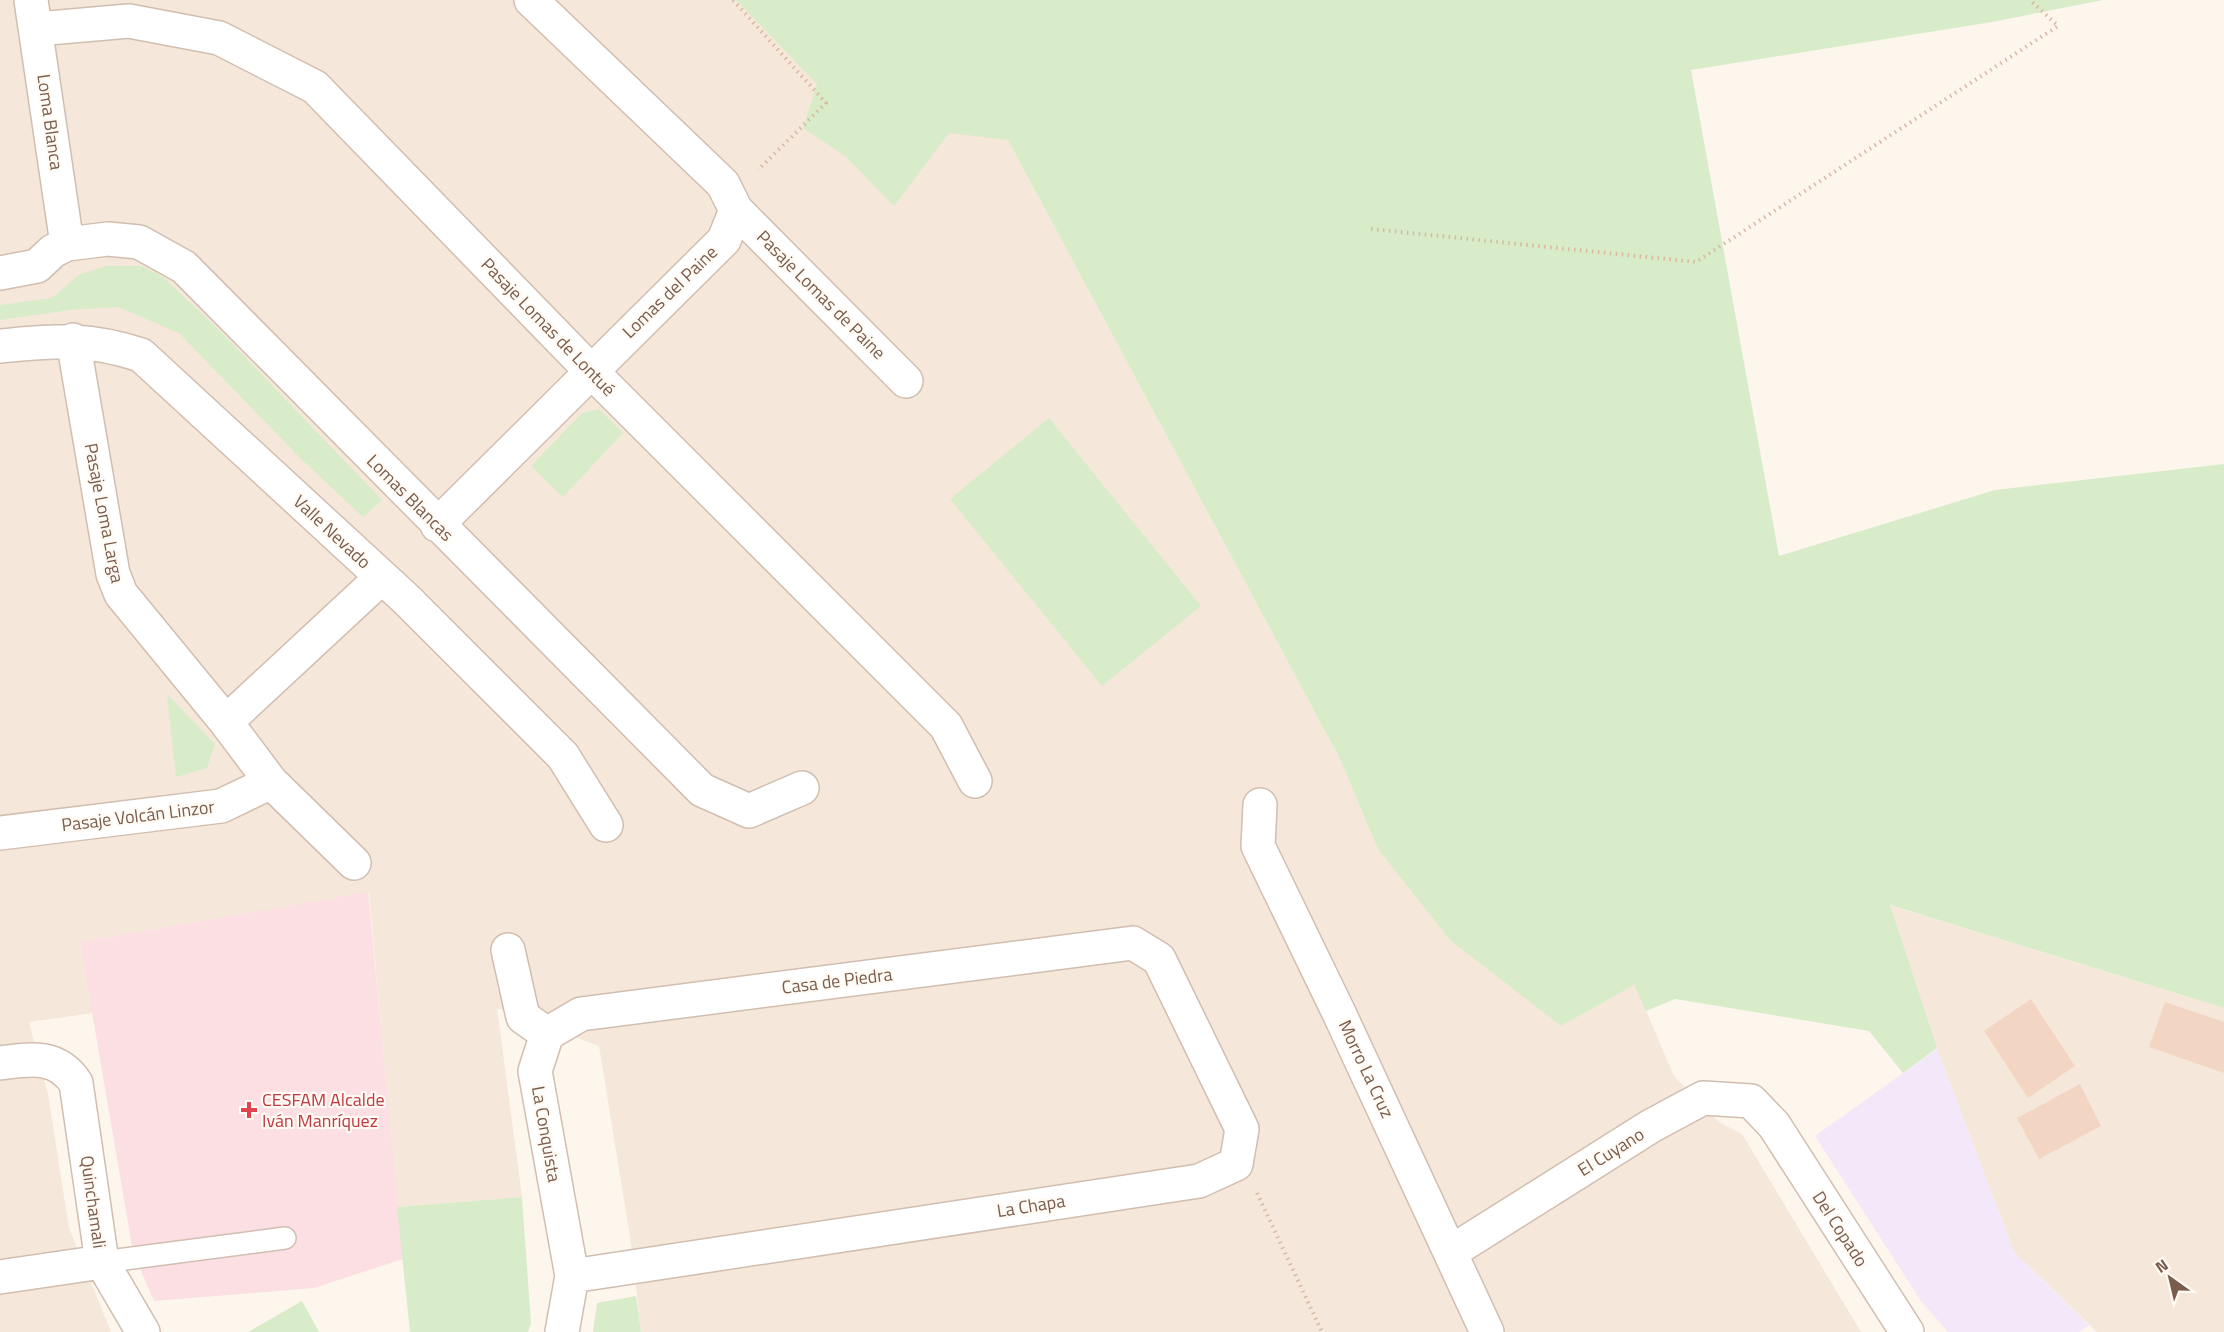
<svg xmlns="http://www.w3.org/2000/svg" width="2224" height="1332" font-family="'Titillium Web',sans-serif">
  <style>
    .residential { fill: #f5e8da }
    .education { fill: #f3e8fa }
    .medical { fill: #fbdfe3 }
    .green { fill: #d8ecc9 }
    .building { fill: #f3d5c3 }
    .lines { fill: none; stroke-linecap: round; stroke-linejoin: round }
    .service-casing { stroke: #d1beb0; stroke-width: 24 }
    .minor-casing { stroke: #d1beb0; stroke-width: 36 }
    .path { stroke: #d9b8a5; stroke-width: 4; stroke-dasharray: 1.5 4.5; stroke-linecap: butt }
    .service { stroke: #fff; stroke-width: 21 }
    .minor { stroke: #fff; stroke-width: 33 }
    .health-dot { fill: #e0444e; stroke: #fffaf3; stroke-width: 2 }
    .labels { text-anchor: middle; stroke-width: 4.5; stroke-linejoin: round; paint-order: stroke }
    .street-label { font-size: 18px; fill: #7a5c4d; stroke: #fffaf3 }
    .health-label { font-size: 18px; fill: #be3a42; stroke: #fffaf3; text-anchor: start }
  </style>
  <rect width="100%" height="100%" fill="#fdf6ec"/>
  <path class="residential" d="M0 0H916L1008 140 1339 757 1378 849 1635 985 1674 1076 1719 1122 1742 1134 1861 1332H641L631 1243 599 1046 497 1008 522 1197 397 1207 369 893 80 942 94 1013 29 1022 48 1094 69 1228 111 1332H0Z
    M1889 905 2224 1008V1332H2097L2014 1252 1937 1049Z"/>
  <path class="education" d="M1937 1049 2014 1252 2089 1325 2079 1332H1948L1921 1301 1815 1136Z"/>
  <path class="medical" d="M368 892 403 1259 314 1288 154 1301 133 1252 80 942Z"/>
  <path class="green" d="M736 0H2103L1992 22 1691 70 1779 556 1995 490 2224 464V1008L1890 905 1937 1048 1903 1073 1869 1031 1675 999 1646 1011 1634 985 1561 1026 1450 940 1378 849 1339 757 1008 140 949 133 894 206 845 156 803 128 817 84Z
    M105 266H142L163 277 220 331 382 500 363 517 301 459 179 333 118 307 71 310 0 320V305L52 298 79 275Z
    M599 409 623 433 563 497 531 466 582 413Z
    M1049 418 1201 606 1102 686 950 499Z
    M167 694 215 744 207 768 176 777Z
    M522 1197 531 1323 528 1332H410L397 1207Z
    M636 1296 641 1332H593L597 1303Z
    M302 1301 319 1332H248Z"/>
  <path class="building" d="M2031 999 2075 1066 2028 1098 1984 1031Z
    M2165 1002 2224 1022V1073L2149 1047Z
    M2080 1084 2101 1126 2039 1159 2017 1118Z"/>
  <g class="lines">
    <defs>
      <path id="service" d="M102 1262 285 1238"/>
      <path id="minor" d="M31 0 67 244
        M37 29 129 21 219 38 315 87 590 370 946 726 975 781
        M736 210 906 381
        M0 273 37 266 53 251 67 244 108 239 139 242 184 267 702 790 749 811 802 788
        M73 340 113 574 121 594 226 722 271 782 354 863
        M0 346C57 341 85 337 141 355L406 599 563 756 606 825
        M437 525 724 240 736 210 723 184 531 0
        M226 722 381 578
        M1260 805 1258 846 1339 1013 1487 1332
        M0 833 221 806 271 782
        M508 950 523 1017 547 1034
        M547 1034 581 1014 1133 943 1159 959 1242 1129 1236 1164 1199 1181 572 1276
        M547 1034 535 1071 572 1276 562 1332
        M0 1063C31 1059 57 1054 76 1083L102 1262 143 1332
        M1451 1252 1651 1126 1703 1098 1751 1101 1774 1125 1907 1332
        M0 1277 102 1262"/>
    </defs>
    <use href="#service" class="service-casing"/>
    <use href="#minor" class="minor-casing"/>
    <path class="path" d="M733 0 826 103 758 170
      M1371 229 1696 262 2058 26 2030 0
      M1257 1193 1322 1332"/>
    <use href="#service" class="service"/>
    <use href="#minor" class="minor"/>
  </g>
  <path class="health-dot" d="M246 1101h6v6h6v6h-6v6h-6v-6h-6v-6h6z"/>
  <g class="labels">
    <g class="street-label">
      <text transform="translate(50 122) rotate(82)" y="6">Loma Blanca</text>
      <text transform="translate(670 292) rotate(-44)" y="6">Lomas del Paine</text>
      <text transform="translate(821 295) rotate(45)" y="6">Pasaje Lomas de Paine</text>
      <text transform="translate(548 327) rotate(46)" y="6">Pasaje Lomas de Lontué</text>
      <text transform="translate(410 498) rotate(45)" y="6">Lomas Blancas</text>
      <text transform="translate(104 513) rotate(79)" y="6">Pasaje Loma Larga</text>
      <text transform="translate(332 532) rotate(43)" y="6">Valle Nevado</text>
      <text transform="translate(138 816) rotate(-7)" y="6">Pasaje Volcán Linzor</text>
      <text transform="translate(837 981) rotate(-7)" y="6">Casa de Piedra</text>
      <text transform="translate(1366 1069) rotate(65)" y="6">Morro La Cruz</text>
      <text transform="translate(546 1134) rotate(80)" y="6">La Conquista</text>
      <text transform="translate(1611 1152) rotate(-32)" y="6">El Cuyano</text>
      <text transform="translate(93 1202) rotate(82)" y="6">Quinchamali</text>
      <text transform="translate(1031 1206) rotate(-9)" y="6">La Chapa</text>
      <text transform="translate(1840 1229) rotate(57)" y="6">Del Copado</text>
    </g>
    <g class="health-label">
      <text x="262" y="1106">CESFAM Alcalde<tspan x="262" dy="21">Iván Manríquez</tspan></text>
    </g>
  </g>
  <g transform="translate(2170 1278) rotate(326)" stroke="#fffaf3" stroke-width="4.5" paint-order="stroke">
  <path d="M0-4.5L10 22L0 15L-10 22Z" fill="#7a5c4d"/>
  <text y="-9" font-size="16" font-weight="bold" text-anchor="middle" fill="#7a5c4d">N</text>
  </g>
</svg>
